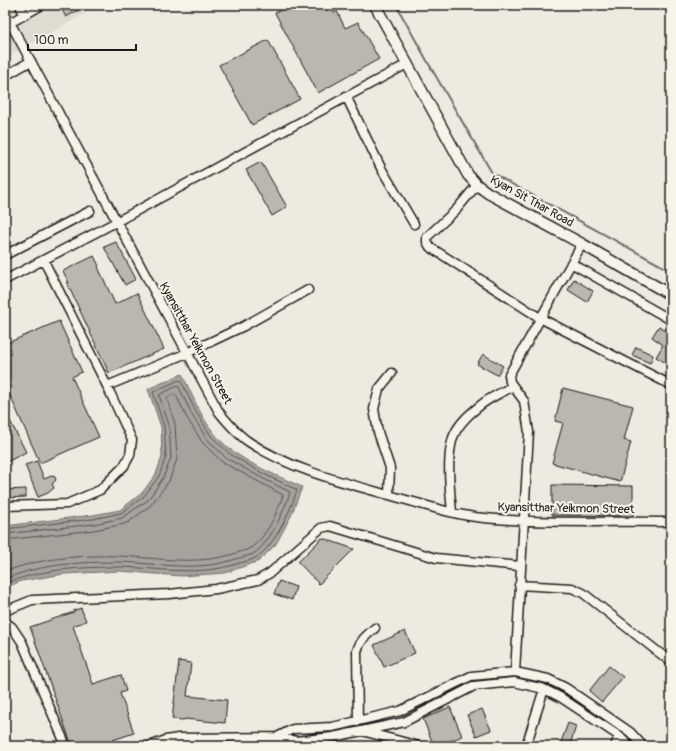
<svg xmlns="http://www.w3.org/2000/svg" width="676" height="751" font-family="Pangolin,sans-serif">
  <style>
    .built { fill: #dedbd1 }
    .water { fill: #a6a39d; stroke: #6f6d69 }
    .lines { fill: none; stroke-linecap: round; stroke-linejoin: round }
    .shore { stroke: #535250; stroke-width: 1 }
    .stream { stroke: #6f6d69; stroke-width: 2 }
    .building { fill: #bab7af; stroke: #1c1c1c }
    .minor-casing { stroke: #1c1c1c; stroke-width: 11 }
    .major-casing { stroke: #1c1c1c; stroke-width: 13 }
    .minor { stroke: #f7f3e8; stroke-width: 8 }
    .major { stroke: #f7f3e8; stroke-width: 10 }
    .labels { text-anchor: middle; stroke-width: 4; stroke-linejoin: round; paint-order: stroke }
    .street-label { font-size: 12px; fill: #1c1c1c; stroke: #f7f3e8 }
  </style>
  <rect width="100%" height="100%" fill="#eeeae0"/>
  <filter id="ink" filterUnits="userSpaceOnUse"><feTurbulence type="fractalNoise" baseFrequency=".025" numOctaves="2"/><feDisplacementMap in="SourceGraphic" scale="8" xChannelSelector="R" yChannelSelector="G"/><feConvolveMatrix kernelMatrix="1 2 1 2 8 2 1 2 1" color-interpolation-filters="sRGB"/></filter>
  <g filter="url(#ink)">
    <path class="built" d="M5 5H100L5 58Z"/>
    <path class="water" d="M182 374C192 394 200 416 214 433 235 460 272 473 302 487L291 516 276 544 259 561 225 573 181 576 119 571 64 574 21 581 5 588V526L93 515 120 510 142 493 156 474 162 457 161 427 148 389Z"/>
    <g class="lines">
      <path class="shore" d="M5 529 93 519 121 513 144 496 159 476 166 457 164 426 153 392 179 380 181 381 196 412 211 436 230 454 262 473 297 490C291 510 275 545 257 557 252 560 245 562 240 563 198 577 161 568 119 567 82 567 39 569 5 584
        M5 534 94 524 122 518 148 500 163 478 171 458 169 425 159 395 177 386 179 387 192 415 207 439 226 458 260 477 290 492C285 509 269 545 253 554 249 556 243 557 239 558 197 573 161 563 118 562 81 562 39 564 5 579
        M5 540 94 530 124 524 129 522 151 505 169 481 177 459 175 424 167 399 168 397 174 394 176 395 187 418 202 442 222 462 283 495C277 513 267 536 252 547 248 550 242 551 237 553 197 566 160 558 119 556 85 555 36 558 5 572"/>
      <path class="stream" d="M396 5 430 66 492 173 671 271"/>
    </g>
    <path class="building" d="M65 5H88L66 17 61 8Z
      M290 5H330L334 13 337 11 345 28 358 22 379 59 318 93 275 13Z
      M268 40 300 99 252 125 219 65Z
      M261 162 287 207 272 216 246 170Z
      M116 242 136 279 125 285 104 247Z
      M94 256 99 266 98 267 115 304 137 293 164 349 109 373 67 283H69L63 271Z
      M574 279 593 291 587 302 568 290Z
      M59 321 82 372 72 377 99 437 40 463 5 384V344Z
      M659 326 671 334V366L656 357 663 345 652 337Z
      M636 347 653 355 650 363 632 355Z
      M483 354 503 366 497 375 477 364Z
      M563 388 633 406 624 440 631 442 620 482 552 463 563 423 555 421Z
      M5 411 26 452 5 463Z
      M37 461 44 479 54 475 56 480 52 484 54 488 48 493 38 497 25 465Z
      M552 485 633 486V516L552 515Z
      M26 489V497L5 498V490Z
      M322 538 354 549 319 584 298 562Z
      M279 581 296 587 292 600 274 594Z
      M81 608 86 621 73 626 93 684 121 675 126 691 120 693 134 733 113 740 115 744 108 746H72L30 627 74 612 73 611Z
      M405 631 415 653 384 667 374 645Z
      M179 661 191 663 187 696 227 700 225 723 185 719 184 720 172 719Z
      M609 666 623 677 602 702 589 691Z
      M450 707 462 736 439 746H434L423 719Z
      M482 709 491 730 476 736 467 715Z
      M568 723 576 726 570 745 561 742Z"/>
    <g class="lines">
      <defs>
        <path id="minor" d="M20 5 24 15
          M5 13 219 412C228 423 238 435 249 442 293 471 346 483 396 497 425 505 454 515 484 518 546 524 609 521 671 522
          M10 23 42 5
          M5 76 31 61
          M346 96 381 168 414 224
          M477 185 456 210 427 237V242L430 247 540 318 671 385
          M5 255 90 211
          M571 263 671 320
          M5 280 116 222 407 64
          M107 386 187 353 244 326 308 290
          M389 495 390 468 378 432 374 409 379 389 392 373
          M5 506 67 504 100 490 124 466 130 455 132 440 107 386 44 261
          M452 512C450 491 445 450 456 431 462 420 472 412 482 404 491 397 503 392 513 386
          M519 585 572 588 583 593 671 662
          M5 611 32 600 169 594 216 589 258 580 270 573 321 528 330 526 436 558 520 566
          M5 622 12 627 22 642 66 746
          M515 672 529 432 524 401 510 382 509 375 582 244
          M358 721 357 651C360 640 367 635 375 628
          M362 731 419 746
          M277 737 293 729 332 727 400 711 471 676 515 672 548 679 566 688 630 732 643 746
          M150 746 166 740 178 738 277 737 296 741 333 737 404 722 474 686 514 682 544 689 560 697 619 736 629 746
          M526 746 544 689
          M615 746 619 736"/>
        <path id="major" d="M375 5 468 175 477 185 488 193 582 244 671 295"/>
      </defs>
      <use href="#minor" class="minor-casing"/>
      <use href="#major" class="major-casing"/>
      <use href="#minor" class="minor"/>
      <use href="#major" class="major"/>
    </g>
  </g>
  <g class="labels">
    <g class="street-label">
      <text transform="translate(532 201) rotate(29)" y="4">Kyan Sit Thar Road</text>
      <text transform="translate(196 343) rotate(61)" y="4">Kyansitthar Yeikmon Street</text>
      <text transform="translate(566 508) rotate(1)" y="4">Kyansitthar Yeikmon Street</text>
    </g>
  </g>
  <rect width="676" height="751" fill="none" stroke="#f7f3e8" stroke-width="20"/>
  <rect x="10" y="10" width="656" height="731" fill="none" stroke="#1c1c1c" stroke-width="1.5" filter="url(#ink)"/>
  <path d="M28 44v6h108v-6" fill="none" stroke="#1c1c1c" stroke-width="2"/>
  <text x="34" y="44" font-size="12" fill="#1c1c1c" stroke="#f7f3e8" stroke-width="3" paint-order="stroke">100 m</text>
</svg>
